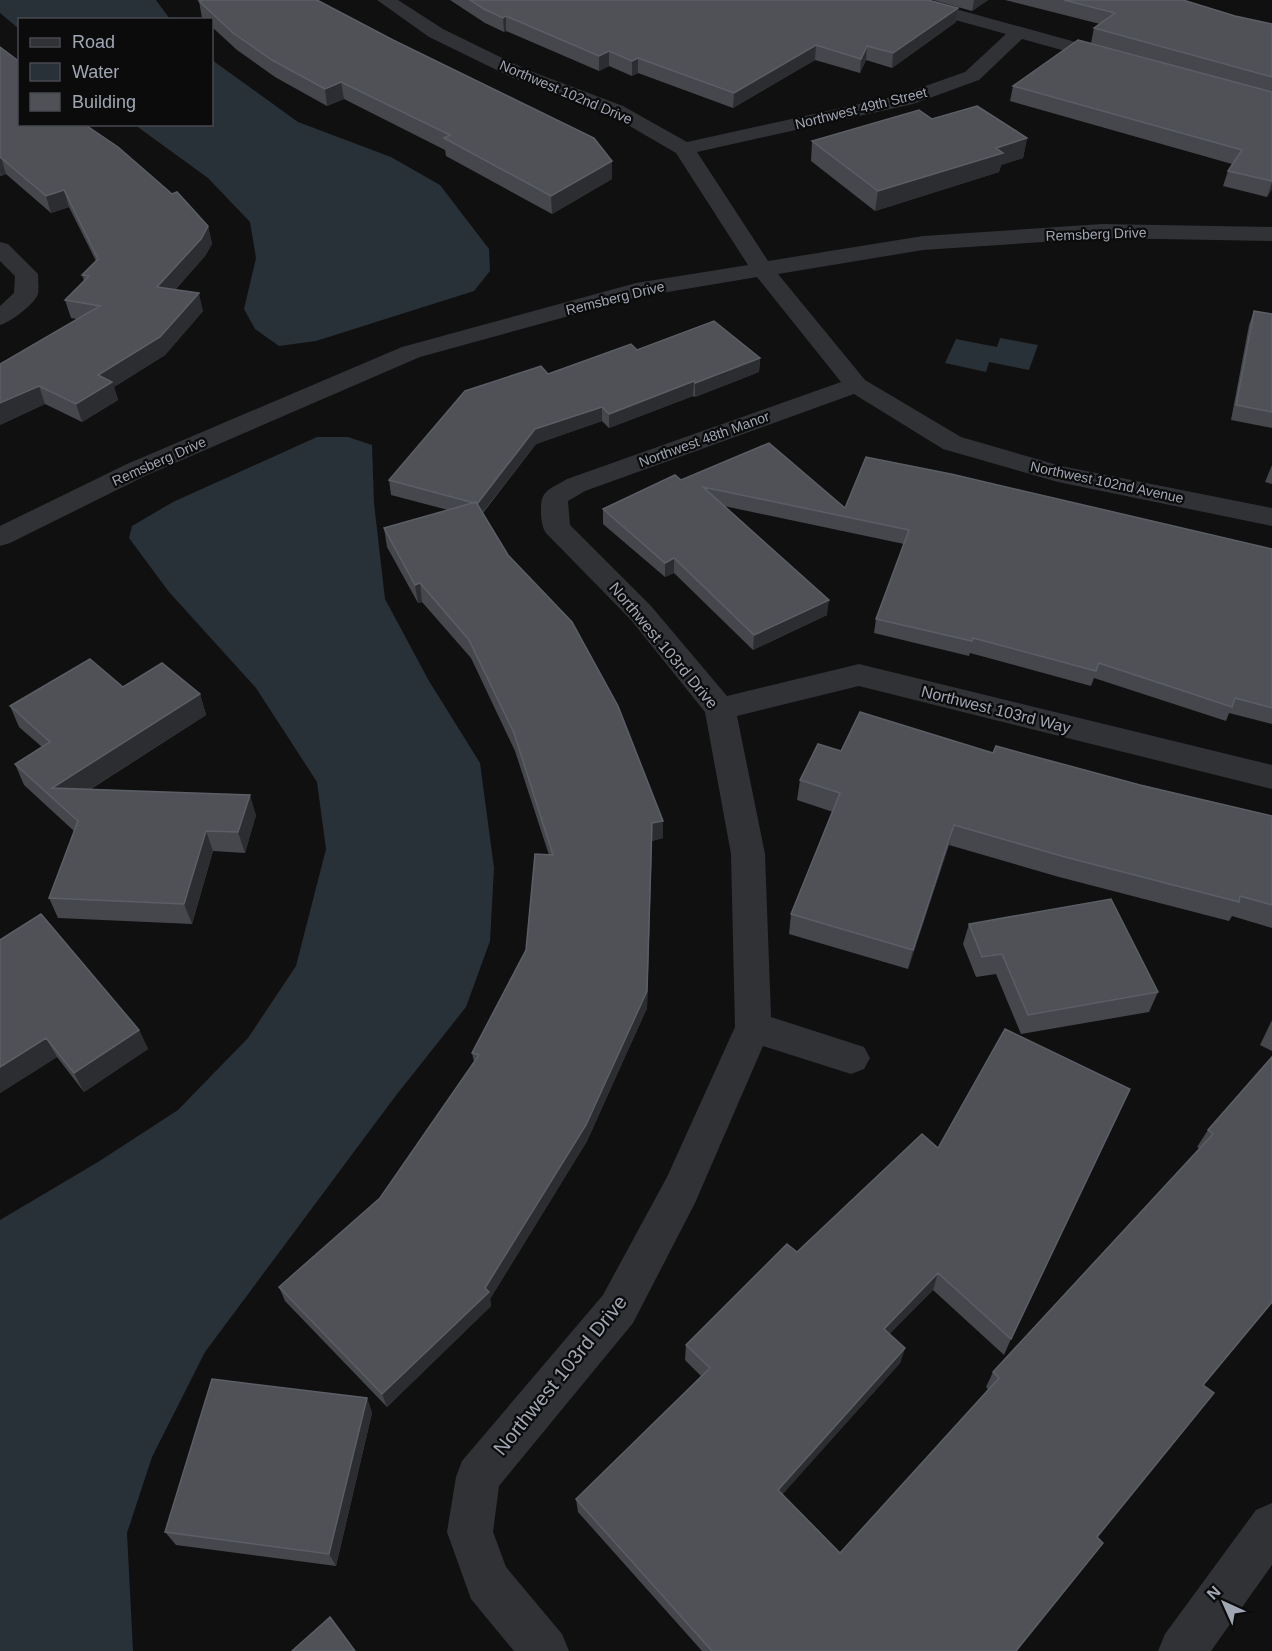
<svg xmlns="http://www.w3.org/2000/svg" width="1272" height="1651" font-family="Helvetica,sans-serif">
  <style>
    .water { fill: #283137 }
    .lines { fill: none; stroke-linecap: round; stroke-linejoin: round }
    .minor { fill: #303236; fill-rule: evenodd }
    .wall { fill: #45474c }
    .shaded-wall { fill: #2c2d30 }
    .building { fill: #4f5157; stroke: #5b5f65; stroke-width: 1.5 }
    .labels { text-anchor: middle; stroke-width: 4.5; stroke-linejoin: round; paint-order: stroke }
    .far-street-label { font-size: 14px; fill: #a0a6b3; stroke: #0b0b0c }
    .street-label { font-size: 16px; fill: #a0a6b3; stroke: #0b0b0c }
    .near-street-label { font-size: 20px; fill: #a0a6b3; stroke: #0b0b0c }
  </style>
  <rect width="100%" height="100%" fill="#101011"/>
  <path class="water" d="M0 0H156L170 19 20 20 19 29 0 13Z
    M212 60 298 122 391 157 440 185 489 249 490 271 474 291 316 341 279 346 255 329 244 309 256 258 250 222 208 178 135 125 212 124Z
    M1000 338 1038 345 1029 370 989 362 986 372 945 363 956 339 997 347Z
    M317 437H348L372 445 374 503 385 599 429 681 480 763 494 868 490 941 466 1007 394 1098 205 1352 152 1457 127 1533 133 1651H0V1220L98 1162 178 1110 248 1038 296 966 326 849 317 782 256 688 169 592 129 538 132 526 173 502Z"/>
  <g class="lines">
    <path class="minor" d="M377 0H398L443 29 525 69 623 106 687 142 900 95 965 72 1006 34 897 4 894 0H923L1119 54 1122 58 1119 62 1112 64 1022 39 979 80 913 104 697 152 768 261 923 236 1102 224 1272 227V241L1102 238 923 250 778 274 865 380 961 437 1061 466 1272 508V526L1058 482 943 449 854 394 585 491 568 501 570 525 651 606 727 696 859 664 1272 765V789L859 686 737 716 765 854 771 1017 864 1047 870 1058 864 1069 851 1074 763 1046 695 1203 633 1323 499 1486 493 1532 506 1567 562 1634 569 1651H514L471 1599 447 1532 456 1477 462 1461 603 1295 667 1177 735 1027 731 854 705 712 631 620 546 533C542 527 542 522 541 515 540 490 547 491 567 479L841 382 757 277 638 297 420 357 145 476 10 543 0 546V526L127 464 402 347 636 283 748 265 676 153 609 114 511 77 429 37Z
      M0 242 8 244 38 274C38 280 39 288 38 294 35 304 9 323 0 325V306L14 293 15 276 0 261Z
      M1272 1503V1565L1211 1651H1158L1165 1634 1256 1510Z"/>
  </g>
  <path class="wall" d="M450 0H928L958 8 956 22 892 68 866 60 860 73 815 60 733 108 638 73 632 76 609 66 599 71 506 31 504 32 485 23Z
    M933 0H988L972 11Z
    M1005 0H1183L1235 16 1272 24V189L1267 197 1223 186 1228 171 1232 164 1010 101 1013 86 1151 59 1091 43 1094 28 1100 24Z
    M199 1 612 161V179L552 214 446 156 445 150 344 99 327 106 275 77 237 50 212 27V20H204L202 18Z
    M0 47 20 124 208 226 212 244 205 256 175 290 203 311 165 355 114 387 118 400 82 422 45 404 0 425 77 319 71 318 65 300 84 281 82 275 96 261 69 207 51 213 6 174 1 176 0 175Z
    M932 119 1027 138 1023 158 1001 165 999 172 875 211 811 161 812 141Z
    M1254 311 1272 314V428L1231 420 1249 325Z
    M637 350 760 358 759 372 695 397 693 396 609 428 602 421 536 444 483 513 663 821V838L652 841 647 1008 587 1141 490 1299 491 1306 387 1407 285 1301 279 1287 380 1198 474 1062 472 1053 526 950 549 855 515 751 471 658 422 602 418 603 387 547 384 528 448 510 391 495 389 480 548 374Z
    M1272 465V484L1265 482Z
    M681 480 845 508 1272 549V724L1229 713 1226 721 1094 678 1091 686 970 653 969 656 874 633 876 619 904 544 724 506 827 615 753 650 674 573 665 577 603 524V509Z
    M123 687 200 694 206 715 91 789 256 815 245 853 213 851 192 924 58 918 49 898 74 831 24 785 15 764 42 747 19 727 10 706Z
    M841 751 993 753 1272 816V928L1232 916 1229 921 1059 877 949 845 908 969 789 934 791 914 833 812 797 800 800 780Z
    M969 924 1158 992 1149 1012 1021 1034 996 974 976 977 963 944Z
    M0 940 139 1030 148 1049 84 1092 57 1057 0 1093Z
    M1272 1020V1051L1260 1045Z
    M1272 1057V1303L1204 1385 1016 1651H702L578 1512 576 1499 701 1376 685 1360 686 1345 797 1252 922 1134 1011 1339 1004 1355 933 1290 889 1334 905 1348 900 1363 782 1494 840 1553 989 1390 986 1387 993 1372 1200 1149 1197 1147 1208 1130Z
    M367 1398 372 1413 336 1566 176 1545 165 1532Z"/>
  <path class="shaded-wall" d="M974 0H988L972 11Z
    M958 8 956 22 892 68 893 53Z
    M506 16V31L504 32 503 18Z
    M816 45 815 60 733 108 734 93Z
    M867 46 866 60 860 73 861 59Z
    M609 51V66L599 71V56Z
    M638 58V73L632 76V61Z
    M341 82 344 99 327 106 325 89Z
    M1027 138 1023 158 1001 165 999 172 875 211 878 191 996 148Z
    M0 157H1L6 174 1 176 0 172Z
    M612 161V179L552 214 551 196Z
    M1272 182V189L1267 197Z
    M64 190 69 207 51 213 46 196Z
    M208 226 212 244 205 256 162 304 157 287Z
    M199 293 203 311 165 355 114 387 118 400 82 422 76 404 98 375Z
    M760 358 759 372 695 397V383Z
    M694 381 693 396 609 428V414Z
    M39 386 45 404 0 425V403Z
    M602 407V421L536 444 478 518 477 504 535 429Z
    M674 558V573L665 577V563Z
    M420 583 422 602 418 603 415 585Z
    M829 600 827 615 753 650 754 635Z
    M200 694 206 715 62 807 52 788Z
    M250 795 256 815 245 853 238 832Z
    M663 821V838L652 841 647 1008 587 1141 490 1299 491 1306 387 1407 382 1394 652 823Z
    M954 825 949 845 908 969 913 950Z
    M206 831 213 851 192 924 184 904Z
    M139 1030 148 1049 84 1092 74 1073Z
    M46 1038 57 1057 0 1093V1067Z
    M938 1273 933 1290 879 1345 884 1329Z
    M905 1348 900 1363 775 1503 778 1490Z
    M367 1398 372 1413 336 1566 329 1554Z"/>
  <path class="building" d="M204 0H317L393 40 594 138 612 161 551 196 444 138 450 135 341 82 325 89 272 60 233 33 199 1Z
    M470 0H928L958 8 893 53 867 46 861 59 816 45 734 93 638 58 632 61 609 51 599 56 506 16 503 18 484 9Z
    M1064 0H1183L1235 16 1272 24V77L1094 28 1115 13Z
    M1078 40 1272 92V181L1228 171 1242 150 1013 86Z
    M0 47 20 62V124H84L118 147 172 194 177 192 208 226 201 239 157 287 199 293 160 337 98 375 112 382 76 404 39 386 0 403V364L100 306 65 300 89 276 82 275 98 259 64 190 46 196 0 157Z
    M977 106 1027 138 996 148 1003 153 878 191 812 141 919 110 932 119Z
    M1254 311 1272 314V412L1236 405Z
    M714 321 760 358 695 383 694 381 609 414 602 407 535 429 477 504 476 502 474 503 389 480 465 391 541 366 548 374 631 344 637 350Z
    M769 443 845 508 866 457 951 474 1272 549V708L1235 698 1232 707 1099 663 1096 671 973 638 972 641 876 619 909 530 703 487 829 600 754 635 674 558 665 563 603 509 675 475 681 480Z
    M476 502 508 555 572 622 618 706 663 821 652 823 647 991 586 1125 485 1288 489 1292 382 1394 279 1287 380 1198 479 1055 472 1053 526 950 535 854 553 855 514 733 469 640 420 583 415 585 384 528Z
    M90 659 123 687 162 663 200 694 52 788 250 795 238 832 206 831 184 904 49 898 78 821 15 764 50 742 10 706Z
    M860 712 993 753 996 746 1140 785 1272 816V905L1240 896 1239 902 1065 857 954 825 913 950 791 914 840 793 800 780 818 744 841 751Z
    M1111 899 1158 992 1028 1015 1002 954 982 957 969 924Z
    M41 914 139 1030 74 1073 46 1038 0 1067V940Z
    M1005 1029 1130 1089 1011 1339 938 1273 884 1329 905 1348 778 1490 840 1553 999 1378 993 1372 1213 1134 1208 1130 1272 1057V1302L1203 1385 1214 1393 1097 1537 1103 1543 1016 1651H712L576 1499 710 1368 686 1345 787 1244 797 1252 922 1134 938 1148Z
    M212 1379 367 1398 329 1554 165 1532Z
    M330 1617 355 1651H292Z"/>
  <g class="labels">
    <g class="far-street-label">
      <text transform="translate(566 92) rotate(23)" y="5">Northwest 102nd Drive</text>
      <text transform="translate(861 108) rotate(-14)" y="5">Northwest 49th Street</text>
      <text transform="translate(1096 234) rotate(-2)" y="5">Remsberg Drive</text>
      <text transform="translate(615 298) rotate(-14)" y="5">Remsberg Drive</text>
      <text transform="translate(704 439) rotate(-20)" y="5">Northwest 48th Manor</text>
      <text transform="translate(159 461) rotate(-24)" y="5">Remsberg Drive</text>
      <text transform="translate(1107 482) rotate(12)" y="5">Northwest 102nd Avenue</text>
    </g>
    <g class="street-label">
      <text transform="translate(664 645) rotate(50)" y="6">Northwest 103rd Drive</text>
      <text transform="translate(996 709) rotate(14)" y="6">Northwest 103rd Way</text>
    </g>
    <g class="near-street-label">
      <text transform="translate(560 1375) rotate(-51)" y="7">Northwest 103rd Drive</text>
    </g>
  </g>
  <rect x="18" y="18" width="195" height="108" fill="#0b0b0c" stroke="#47494f" stroke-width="1.5"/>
  <rect x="30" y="38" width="30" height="9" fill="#303236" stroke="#47494f" stroke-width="1.5"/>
  <text x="72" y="48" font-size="18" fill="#a0a6b3">Road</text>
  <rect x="30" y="63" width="30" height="18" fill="#283137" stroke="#47494f" stroke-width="1.5"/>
  <text x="72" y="78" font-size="18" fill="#a0a6b3">Water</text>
  <rect x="30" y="93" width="30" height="18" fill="#4f5157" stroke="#47494f" stroke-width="1.5"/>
  <text x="72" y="108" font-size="18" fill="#a0a6b3">Building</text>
  <g transform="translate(1224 1603) rotate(315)" stroke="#0b0b0c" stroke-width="4.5" paint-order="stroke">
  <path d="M0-4.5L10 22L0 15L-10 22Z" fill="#a0a6b3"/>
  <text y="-9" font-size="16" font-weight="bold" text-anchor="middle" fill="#a0a6b3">N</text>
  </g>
</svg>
